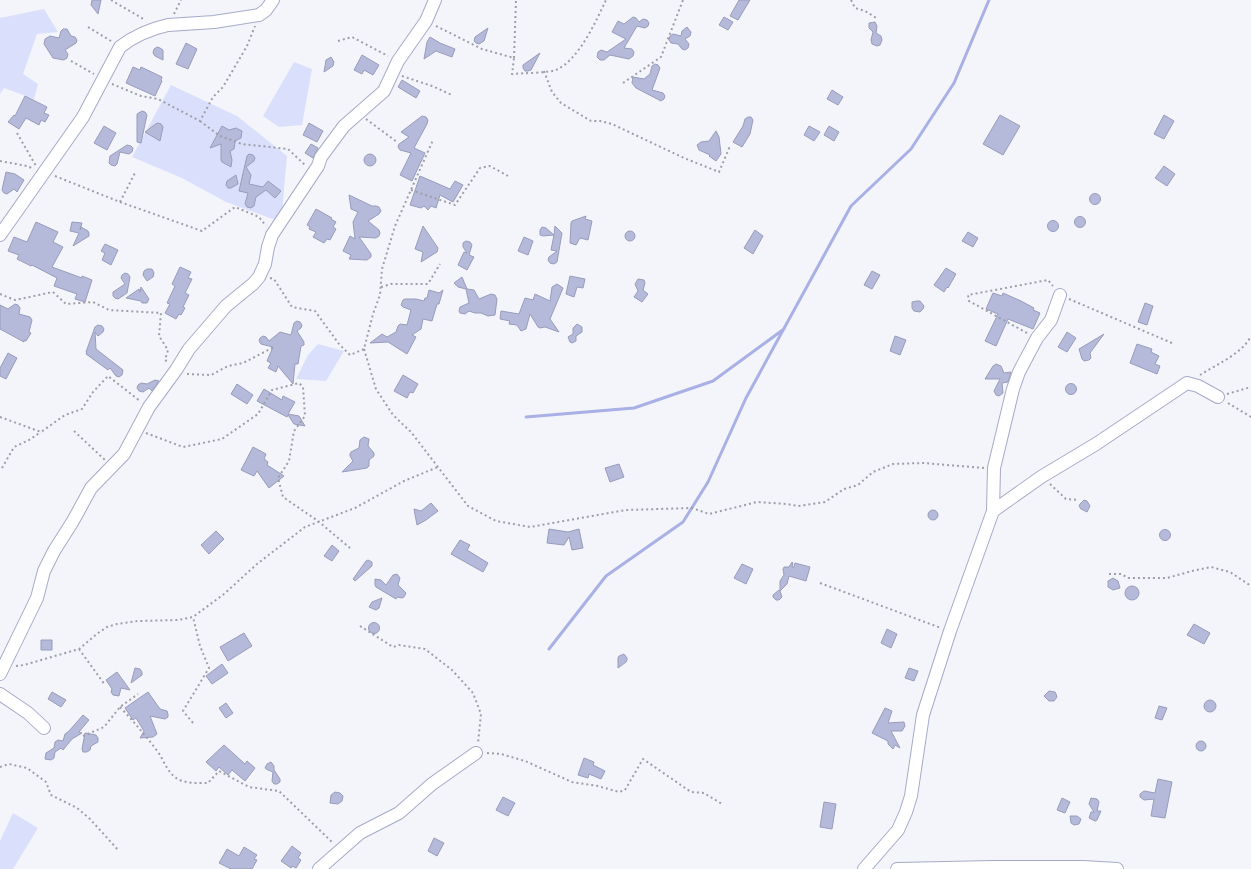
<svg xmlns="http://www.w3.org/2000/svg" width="1251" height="869" font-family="Overpass,sans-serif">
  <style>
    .green { fill: #dadffc }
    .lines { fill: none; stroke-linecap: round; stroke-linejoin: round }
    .stream { stroke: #a8b0e5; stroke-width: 3 }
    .building { fill: #b5bada; stroke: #989cbb }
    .street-casing { stroke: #a5aac9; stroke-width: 14 }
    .path { stroke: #9d9ea7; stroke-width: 2; stroke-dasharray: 2 3; stroke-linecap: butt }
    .street { stroke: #fff; stroke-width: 12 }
  </style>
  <rect width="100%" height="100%" fill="#f4f5fb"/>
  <path class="green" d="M44 9 58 32 37 34 23 74 38 84 34 99 4 88 0 94V18Z
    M294 62 312 69 302 125 279 127 263 116Z
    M171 85 237 116 287 156 281 222 226 202 182 178 132 157Z
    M318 344 344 351 326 381 296 379 308 355Z
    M13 813 38 828 13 869H0V841Z"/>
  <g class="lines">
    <path class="stream" d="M526 417 634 408 713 381 784 329
      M549 649 606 576 683 522 708 482 746 398 851 206 911 149 954 83 989 0"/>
  </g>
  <path class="building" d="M92 0H101L98 14 91 5Z
    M739 0H750L738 20 730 16Z
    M633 17 636 18 639 22 643 19 647 20 649 23 648 26 645 28 637 26 624 48 632 49 634 52 633 56 629 59 610 55 604 60H600L597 57 598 52 601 50 607 52 626 39 612 32 618 21 624 24Z
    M724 17 733 22 728 30 719 25Z
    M875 22 877 26 876 33 881 36 882 40 880 45 877 46 872 44 871 40 873 32 869 28V23Z
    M687 27 691 32 690 36 685 39 689 44 688 48 685 50 682 49 678 44 671 43 669 40 670 36 673 34 681 36 682 31Z
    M488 28 484 41 479 44 476 43 474 41 475 37Z
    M63 29H67L71 36 75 37 77 40 76 43 65 50 68 54 67 58 64 60 53 58 44 44 45 39 50 36 59 38 61 31Z
    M430 37 440 43 455 49 452 57 436 51 424 59 427 42Z
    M186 43 197 49 188 69 176 64Z
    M157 47 160 48 163 50V60L155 56 153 53 154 49Z
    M540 53 531 70 528 71H525L523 68V65Z
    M362 55 379 65 373 75 364 70 362 74 354 70Z
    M331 57 334 62 333 66 324 72 326 60Z
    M655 64 658 65 660 68 652 90 663 93 665 96 664 99 661 101 636 88 632 83 633 77 644 79 650 74 652 66Z
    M133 67 140 70 141 67 162 77 161 80 162 81 155 96 126 83Z
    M402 80 420 91 416 98 398 87Z
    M832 90 843 97 838 105 827 99Z
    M25 96 47 107 44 113 49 115 45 122 41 120 39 125 26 118 19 129 8 122 14 115 15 116Z
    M142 111 145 112 147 115 141 143 137 142V114Z
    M1000 115 1020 126 1003 155 983 144Z
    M1164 115 1174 121 1164 139 1154 134Z
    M422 116 426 117 428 120 427 124 414 148 425 153 412 181 400 175 411 153 400 150 398 147 399 144 409 137 401 132Z
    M748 117H751L753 120 750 134 742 147 733 142 743 126 745 119Z
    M157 123 161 124 163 127 160 141 145 132Z
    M309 123 323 131 317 142 303 135Z
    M104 126 116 133 107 150 94 143Z
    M222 126 229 130 236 128 242 131 241 138 235 141 234 149 230 151 232 160 231 167 222 162 221 160V144L210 148Z
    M809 126 820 132 814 141 804 135Z
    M829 126 839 132 834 141 824 135Z
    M716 131 719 137 721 154 716 161 709 156 710 155 699 150 697 145 701 142 709 141Z
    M311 144 318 148 313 158 305 153Z
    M127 145 131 146 133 148 132 152 129 154 120 152 117 164 115 166 111 165 109 163 110 156Z
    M364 160a6 6 0 1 1 12 0a6 6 0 1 1-12 0Z
    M249 154 253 155 255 158 254 161 246 167 251 175 249 184 263 187 268 181 281 191 275 198 266 190 256 197 254 206 251 208 247 207 245 204 248 193 239 191 247 156Z
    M1164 166 1175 174 1167 186 1155 178Z
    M6 172 15 174 24 180 17 192 14 189 7 194 4 193 2 190Z
    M236 175 238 184 231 188H228L226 185 227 181Z
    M420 176 450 189 455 181 463 185 453 202 440 195 436 208 431 206 428 210 424 206 421 208 410 205Z
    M1089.5 199a5.5 5.5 0 1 1 11 0a5.5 5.5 0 1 1-11 0Z
    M349 195 372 206H376L379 207 381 211 379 214 368 221 379 230 380 233 379 236 376 238 359 237 371 254V257L367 260 349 259 351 255 343 251 350 236 355 239 353 222 358 212 351 209Z
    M316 209 332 218 331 219 336 222 333 227 336 229 330 240 327 239 324 243 313 237 316 232 309 229 310 227 307 225Z
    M586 216 585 219 592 221 588 240 580 238 576 245 570 243 571 223 572 221Z
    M1074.5 222a5.5 5.5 0 1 1 11 0a5.5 5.5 0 1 1-11 0Z
    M1047.5 226a5.5 5.5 0 1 1 11 0a5.5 5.5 0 1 1-11 0Z
    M36 222 58 232 53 242 63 247 52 267 82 278V276L92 280 85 302 75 299 77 294 54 286 57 278 32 265 31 266 17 259 19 255 8 251 14 237 27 242Z
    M72 222 82 223 80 230 81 227 88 231 89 233V236L73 246 79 233 70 231Z
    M423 226 438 248 437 252 421 262 423 252 415 249Z
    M555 226 562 233 557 262 554 264 550 263 548 260 549 257 557 251 551 250 554 235 543 236 540 235V230L542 227 546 228 554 235Z
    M755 230 763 236 753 254 744 248Z
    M625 236a5 5 0 1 1 10 0a5 5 0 1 1-10 0Z
    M968 232 978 238 973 247 962 241Z
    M524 237 533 241 528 255 518 251Z
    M466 241 470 242 472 245 469 255 474 257 467 270 458 265 464 252 467 253 463 247V243Z
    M105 244 118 250 111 265 102 260 105 253 101 251Z
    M180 267 191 272 188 278 192 279 185 293 189 295 183 307 185 308 181 315 179 314 176 319 165 313 170 304 167 303 175 286 172 284Z
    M946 268 956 274 948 288 947 287 944 292 934 285Z
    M147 269H152L154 273 153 277 147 281 143 275 144 271Z
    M872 271 880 275 872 289 864 285Z
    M125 273 128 274 130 277 127 293 118 299 115 298 113 296V292L125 284 121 278 122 275Z
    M570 276 585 279 583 288 577 287 574 297 566 294Z
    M462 277 467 289 474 290 479 299 491 294 495 295 497 299 495 315 488 316 481 313H475L469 311 465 314 460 313 459 311 460 307 469 303 466 289 458 287 454 283Z
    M638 279 644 280 645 283 643 290 648 294 642 302 634 297 638 291 635 284Z
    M557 284 563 288 550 319 559 332 545 327 540 328 538 327 530 314 526 329 521 331 517 325 509 324 510 321 500 319 501 311 519 314 525 298 533 300 535 294 550 301 552 287Z
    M141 287 149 299 147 303H142L141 301 126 298 139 289 140 292Z
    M429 290 439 293 443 290 439 304H437L432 321 423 319 421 329 412 335 416 337 407 354 388 342 370 343 382 334 387 337 396 332 398 326 400 324 407 325 411 310 403 307 401 305 403 300 405 299H416L424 301 425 298H427Z
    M993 293 1002 296 1003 293 1021 301 1034 308 1033 310 1040 313 1033 329 1008 319 996 346 985 341 998 314 986 309Z
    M917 301H920L924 306 923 309 920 312 914 311 912 308V302Z
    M1145 303 1153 306 1147 325 1138 322Z
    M15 304 18 305 20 308 19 314 30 317 32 320 29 332 31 333 26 341 24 340V342L0 329V305L8 309Z
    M297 321 300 322 302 325 301 328 297 331 304 342V345L301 346 298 364H295L293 384 278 366 276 372 268 368 271 363 267 361 273 347 261 344 259 341 260 338 263 336 266 337 269 341 280 332 291 335 294 323Z
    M577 324 582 327V332L576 336V341L572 343 570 342 568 337 573 334V328Z
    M98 325 102 326 104 329 103 332 98 336 95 332 96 349 123 370 122 375 119 377 116 376 110 368 108 370 86 354 87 352H86L95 327Z
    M1067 332 1076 338 1067 352 1058 347Z
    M1104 334 1090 353 1091 358 1089 360 1084 361 1082 359 1079 349Z
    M895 336 906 340 900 355 890 351Z
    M1137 344 1152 349 1151 352 1159 356 1155 364 1160 366 1157 374 1130 363Z
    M8 353 17 358 6 379 0 376V368Z
    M996 364 1001 366 1004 373 1011 372 1008 382 1002 383 1003 393 999 396 996 395 994 391 1000 379H985L993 366Z
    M403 375 418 384 413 393 410 392 407 398 394 391Z
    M155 380 159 381 152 391 149 388 143 392 139 391 137 388 138 385 141 383 147 384Z
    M1065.5 389a5.5 5.5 0 1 1 11 0a5.5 5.5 0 1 1-11 0Z
    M237 384 253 395 247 404 231 394Z
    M264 389 282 400 283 396 295 402 288 414 299 416 305 426 294 424 288 415 287 417 257 401Z
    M364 437 369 439 368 446 374 453V456L369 460V466L367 468 342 472 353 461 350 456V454L351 452 359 448 360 440Z
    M253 447 266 454 264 459 268 462 267 465 284 476 269 488 257 471 254 476 241 470Z
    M619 464 624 477 610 482 605 468Z
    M1084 500 1087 501 1090 506 1087 512 1081 509 1079 506 1080 504Z
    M431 503 438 511 426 520 417 525 414 509 421 511Z
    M928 515a5 5 0 1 1 10 0a5 5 0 1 1-10 0Z
    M549 529 568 532 579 529 583 548 572 550 569 537 564 545 547 543Z
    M1159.5 535a5.5 5.5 0 1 1 11 0a5.5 5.5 0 1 1-11 0Z
    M216 531 224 539 209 554 201 545Z
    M460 540 470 545 467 550 488 563 483 572 451 554Z
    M332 545 339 551 332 561 324 556Z
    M368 560 372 562V566L355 581 353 579 366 561Z
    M792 562 793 563 792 567H794L795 563 810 567 806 581 789 576 787 584 780 591 782 597 779 600H776L773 597V595L779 590 780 591V581L784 575 783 569 784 567H789Z
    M742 564 753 569 746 584 734 578Z
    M397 574 400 578 398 585 406 593 404 597 402 598 397 597 396 599 376 587 375 585V579L381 580 386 585 393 575Z
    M1113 578 1118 581 1120 588 1113 590 1108 587V581Z
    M1125 593a7 7 0 1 1 14 0a7 7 0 1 1-14 0Z
    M382 598 379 608 376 610 369 607 372 602Z
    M368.5 628a5.5 5.5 0 1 1 11 0a5.5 5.5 0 1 1-11 0Z
    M1194 624 1210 633 1204 644 1187 635Z
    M887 629 897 634 891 648 881 643Z
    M244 633 252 646 228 661 220 647Z
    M41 640H52V650H41Z
    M624 654 627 658V660L626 662 618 668V658L619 656Z
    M222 664 228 673 212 684 206 676Z
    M135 668 140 669 142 672V675L131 683Z
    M909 668 918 671 914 681 905 678Z
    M117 672 130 690 121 688 119 696 113 695 111 692 112 689 106 680Z
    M1049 691 1055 692 1056 694 1057 697 1054 701H1049L1044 696Z
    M52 692 66 700 61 707 48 699Z
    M148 692 160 709 167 711 168 714V717L165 719 150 716 157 734 153 737 140 738 144 731 136 718 133 720 125 708Z
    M1204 706a6 6 0 1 1 12 0a6 6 0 1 1-12 0Z
    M226 703 233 713 226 718 219 708Z
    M1159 706 1167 708 1162 720 1155 718Z
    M885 708 892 711 888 723 904 722 905 726 902 731H891L900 748 895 745 893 749 888 744V741L872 733Z
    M83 715 89 720 79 732 82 733 72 739 63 750 61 748 55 752 54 758 51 760 45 759 46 753 54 748 55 742 58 740 63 741 65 734 69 731Z
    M85 733 96 735 98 738V742L91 746 90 750 87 752H83L82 749Z
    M1196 746a5 5 0 1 1 10 0a5 5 0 1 1-10 0Z
    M224 745 245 764 247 761 255 768 245 781 232 770 228 775 219 767 216 771 206 762Z
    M584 758 594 762 593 765 605 771 601 779 589 774 588 778 578 775Z
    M271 762 274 766V770L280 779V782L277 784H274L272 781 273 772 268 770 265 768 267 764Z
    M1158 779 1172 782 1165 818 1151 816 1154 799 1144 800 1140 797V794L1144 791 1155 793Z
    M335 792 340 793 343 796 342 801 338 804 330 803 331 795Z
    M503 797 515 803 508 816 496 810Z
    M1062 798 1070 802 1065 813 1057 810Z
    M1091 798 1097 799 1099 802 1097 811H1101L1097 820 1095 821 1089 818 1091 812H1094L1089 804Z
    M824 802 836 804 832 829 820 827Z
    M1070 816H1077L1081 819 1079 824 1074 825 1071 823Z
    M434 838 444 843 437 856 428 851Z
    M292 846 301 853 298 858 301 860 296 868 292 866 291 868 281 861Z
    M244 847 257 855 254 859 257 860 252 869H231L219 863 227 849 239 856Z"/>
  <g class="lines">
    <defs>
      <path id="street" d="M0 235 83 117 120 47C134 36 150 29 168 25L214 22 259 15 266 10 273 0
        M993 511 1041 477 1096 444 1187 383 1198 386 1218 397
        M0 674 37 598 44 571 54 551 73 521 91 488 124 454 149 407 176 370 189 349 226 306 253 284 259 277 265 264 268 247 272 235 318 166 321 157 344 126 384 91 398 61 426 21 435 0
        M0 694 28 713 44 728
        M319 869 360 833 399 813 432 784 476 753
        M864 869 898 830 906 812 911 796 923 715 950 631 993 511 994 468 1013 389 1019 372 1037 338 1051 320 1060 295
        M897 869 993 867H1083L1117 869"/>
    </defs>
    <use href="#street" class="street-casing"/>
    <path class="path" d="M111 0 142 18 143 21
      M851 0 855 8 865 11 878 19
      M174 14 181 0
      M436 26 482 49 514 58 512 74C522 73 548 73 556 70 579 60 596 21 606 0
      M88 27 111 41
      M338 41 352 37 388 56
      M514 58 516 0
      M71 61 94 74
      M544 71 552 92 561 103 591 121H600L612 124 684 158 719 172 730 146
      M402 76 432 86 452 95
      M623 83 661 57 683 0
      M112 84 141 96 158 99 200 121 213 97 223 87 247 46 255 26
      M366 119 397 142
      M200 121 220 136 242 144 288 149 306 166
      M17 133 36 166
      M0 161 27 166 34 169
      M55 176 120 202 202 231 235 207 259 217 266 226
      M411 190 455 205 480 168 490 166 508 176
      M120 202 136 171
      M270 278 274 279 292 307 315 311 339 344 350 355 364 349 373 314 380 295 382 269 395 226 433 140
      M381 287 391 284H428L440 264
      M0 294 15 300 53 292 66 304 93 302 109 310 161 313 159 336 168 350 165 360 168 362
      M1069 299 1172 343
      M1027 333 969 301 968 295 1048 280 1053 286
      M364 349 376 389 393 415 411 432 468 506 496 521 530 527 626 510 692 508 709 514 757 502 787 504 798 506 825 502 844 489 858 485 873 472 893 464 923 463 984 468
      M187 374 211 375 228 366 243 363 274 347
      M1200 375C1216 365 1243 353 1251 336
      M1227 394 1251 387
      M1228 403 1251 417
      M0 417 41 432 65 415 82 409 93 392 108 376 140 401
      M74 431 105 460
      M146 433 183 447 222 439 258 414 272 390 299 383 303 387 305 416 294 431 289 461 278 478 283 497 318 521 350 548
      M2 468 14 447 29 440 41 432
      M1050 484 1066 499 1079 500
      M1109 574H1121L1128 578H1167L1192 571 1211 567 1230 572 1251 586
      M820 583 941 628
      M360 626 393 647 399 645 425 649 452 670 473 693 481 714 478 743
      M79 649 105 685
      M16 666 24 665 79 649 98 633 107 627 117 624 138 621 178 620 193 617 224 594 257 564 305 527 355 508 404 481 438 467
      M120 707C134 722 146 736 158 752 164 761 167 771 175 777 183 784 198 783 208 783L219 771 249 787 279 791 333 843
      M193 723 183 711 209 668 200 646 193 617
      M83 736 104 727 120 707 138 694
      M487 753 501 754 525 761 572 782 598 786 619 792 625 790 643 759 691 792 704 793 722 804
      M0 767 9 764 27 768 46 782 51 795 77 808 90 819 119 851"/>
    <use href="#street" class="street"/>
  </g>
</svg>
